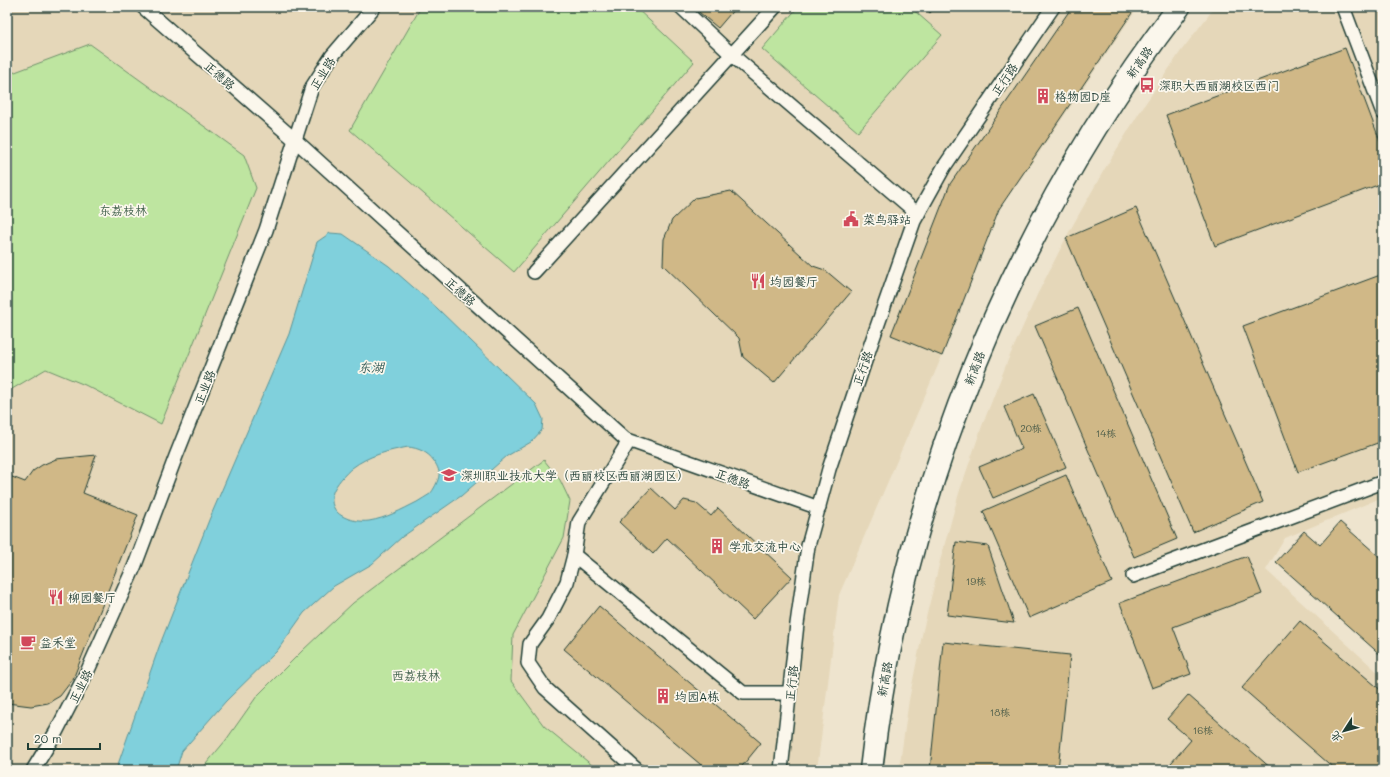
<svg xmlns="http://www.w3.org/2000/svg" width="1390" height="777" font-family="Mali,'LXGW WenKai TC',sans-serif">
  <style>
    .built { fill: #e5d7b9 }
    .green { fill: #bee5a0; stroke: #6e916a }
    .water { fill: #80d0dc; stroke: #599599; fill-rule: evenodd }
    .building { fill: #d0b887; stroke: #1f3d34 }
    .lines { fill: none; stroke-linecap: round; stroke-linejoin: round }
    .service-casing { stroke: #1f3d34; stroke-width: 16 }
    .tertiary-casing { stroke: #1f3d34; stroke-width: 25 }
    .service { stroke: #fbf7ec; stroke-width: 13 }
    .tertiary { stroke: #fbf7ec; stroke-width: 22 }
    .labels { text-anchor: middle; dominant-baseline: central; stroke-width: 3.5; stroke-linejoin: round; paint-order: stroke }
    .number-label { font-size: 10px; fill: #4b5c49 }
    .street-label { font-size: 12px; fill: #1f3d34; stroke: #fbf7ec }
    .poi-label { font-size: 12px; fill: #1f3d34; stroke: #fbf7ec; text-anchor: start }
    .park-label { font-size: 12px; fill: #3f5f4a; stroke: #fbf7ec }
    .water-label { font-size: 13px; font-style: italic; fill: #325a56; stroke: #fbf7ec }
  </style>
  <rect width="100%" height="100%" fill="#eee4ce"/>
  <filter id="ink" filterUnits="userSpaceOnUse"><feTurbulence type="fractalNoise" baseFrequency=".025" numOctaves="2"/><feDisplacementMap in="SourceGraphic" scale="8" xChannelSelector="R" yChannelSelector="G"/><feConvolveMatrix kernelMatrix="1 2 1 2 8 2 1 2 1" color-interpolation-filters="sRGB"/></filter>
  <g filter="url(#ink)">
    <g class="built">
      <polygon points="7,7 1138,7 1034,160 999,209 942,356 839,595 817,770 7,770"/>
      <polygon points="1215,7 1383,7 1383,497 1285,538 1266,570 1383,677 1383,770 899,770 909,700 923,630 940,561 959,493 982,426 1008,360 1037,295 1069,232 1104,170 1141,110 1181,51"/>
    </g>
    <g class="green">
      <polygon points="421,7 635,7 694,62 514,272 350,130"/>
      <polygon points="798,7 910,7 942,35 858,132 762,49"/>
      <polygon points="90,44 244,155 256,188 161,424 85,385 46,369 7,392 7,75"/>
      <polygon points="544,460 560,480 570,501 564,538 513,635 511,681 544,726 598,770 201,770 226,740 257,696 303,650 353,603"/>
    </g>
    <path class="water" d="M330 233 343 234 389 266 437 308 536 404 543 419 542 430 531 442 507 456 461 496 402 537 372 564 334 586 304 613 277 651 226 701 182 751 176 770H116L159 647 209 520 289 334 317 242ZM408 447C418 448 428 452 434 461 436 464 440 471 439 475 439 480 433 491 430 494 426 497 421 499 417 502 401 510 387 518 369 521 352 523 326 515 333 492 336 484 345 474 352 468 369 455 388 451 408 447Z"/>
    <g class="building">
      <polygon points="693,7 736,7 718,28"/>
      <polygon points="923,7 936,7 930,13"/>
      <polygon points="1072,7 1136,7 999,209 942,356 891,335 950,184"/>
      <polygon points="1345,48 1383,149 1383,183 1215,246 1166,115"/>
      <polygon points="731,191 813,266 825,270 851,292 774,383 743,357 739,338 663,265 664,239 672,220 695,198"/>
      <polygon points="1136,208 1263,502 1193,532 1066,238"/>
      <polygon points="1383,274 1383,441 1298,472 1243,326"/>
      <polygon points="1078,308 1177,539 1134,557 1035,326"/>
      <polygon points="1034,394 1066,467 993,498 979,467 1022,449 1004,407"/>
      <polygon points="96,455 83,493 138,515 73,679 60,696 48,703 31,706 7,703 7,475 25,482 33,471 42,465 56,459"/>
      <polygon points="1066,475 1112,582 1029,618 983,511"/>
      <polygon points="651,488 675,510 684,500 696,503 711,516 718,508 792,577 753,619 667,538 653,554 619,522"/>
      <polygon points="1340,522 1383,560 1383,657 1276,562 1304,531 1320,545"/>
      <polygon points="956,542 988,546 1014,623 947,615"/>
      <polygon points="1247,556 1262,594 1173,627 1191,674 1152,688 1120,603"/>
      <polygon points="599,606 761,743 739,770 707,770 564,649"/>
      <polygon points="1300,621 1383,692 1383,770 1336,770 1242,688"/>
      <polygon points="943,642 1070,655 1058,770 1001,770 989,769 989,770 930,770"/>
      <polygon points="1188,695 1273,770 1165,770 1191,740 1167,719"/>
    </g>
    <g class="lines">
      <g class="service-casing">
        <g id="service">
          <polyline points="143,7 295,140 625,439 819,508"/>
          <polyline points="681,7 732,55 918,214"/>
          <polyline points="1343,7 1383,113"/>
          <polyline points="534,272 775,7"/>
          <polyline points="629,441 579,522 574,555 567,582 548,619 530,644 528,663 545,688 637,770"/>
          <polyline points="574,555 743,693 789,693"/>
          <polyline points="1133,576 1383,482"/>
          <polyline points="33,770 56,732 88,670 135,565 176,456 266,230 312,87 332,56 374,7"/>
          <polyline points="781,770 797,624 808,546 829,469 865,361 914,221 944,167 1053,7"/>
        </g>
      </g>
      <g class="tertiary-casing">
        <path id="tertiary" d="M871 770C902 495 1011 227 1179 7"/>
      </g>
      <use href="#service" class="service"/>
      <use href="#tertiary" class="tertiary"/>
    </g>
  </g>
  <defs>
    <g id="bus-bare" transform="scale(1.2)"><path d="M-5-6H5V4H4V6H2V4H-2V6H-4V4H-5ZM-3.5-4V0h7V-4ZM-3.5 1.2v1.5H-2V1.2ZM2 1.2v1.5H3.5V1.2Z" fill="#d1495b" stroke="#fbf7ec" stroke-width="2.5" paint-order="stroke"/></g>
    <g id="building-bare" transform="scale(1.2)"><path d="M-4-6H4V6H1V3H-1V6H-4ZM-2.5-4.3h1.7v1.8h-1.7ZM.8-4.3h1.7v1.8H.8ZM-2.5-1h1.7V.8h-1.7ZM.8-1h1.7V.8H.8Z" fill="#d1495b" stroke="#fbf7ec" stroke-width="2.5" paint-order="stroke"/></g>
    <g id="civic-bare" transform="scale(1.2)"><path d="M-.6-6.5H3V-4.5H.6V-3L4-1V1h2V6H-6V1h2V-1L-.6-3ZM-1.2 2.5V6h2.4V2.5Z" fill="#d1495b" stroke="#fbf7ec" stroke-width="2.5" paint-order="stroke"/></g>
    <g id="restaurant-bare" transform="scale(1.2)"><path d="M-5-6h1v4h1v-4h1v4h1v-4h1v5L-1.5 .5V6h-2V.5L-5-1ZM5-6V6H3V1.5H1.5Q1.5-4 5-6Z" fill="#d1495b" stroke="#fbf7ec" stroke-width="2.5" paint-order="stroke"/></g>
    <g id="university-bare" transform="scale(1.2)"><path d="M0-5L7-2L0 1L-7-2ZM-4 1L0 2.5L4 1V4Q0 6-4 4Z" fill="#d1495b" stroke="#fbf7ec" stroke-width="2.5" paint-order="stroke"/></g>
    <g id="cafe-bare" transform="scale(1.2)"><path d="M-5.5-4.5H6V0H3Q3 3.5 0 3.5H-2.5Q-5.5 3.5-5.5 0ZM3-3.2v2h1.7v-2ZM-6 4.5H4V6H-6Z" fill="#d1495b" stroke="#fbf7ec" stroke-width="2.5" paint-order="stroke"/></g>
  </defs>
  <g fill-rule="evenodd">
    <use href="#bus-bare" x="1147" y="85"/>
    <use href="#building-bare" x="1043" y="96"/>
    <use href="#civic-bare" x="851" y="219"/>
    <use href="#restaurant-bare" x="758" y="281"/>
    <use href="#university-bare" x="449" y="475"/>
    <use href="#building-bare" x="717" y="546"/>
    <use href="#restaurant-bare" x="56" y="597"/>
    <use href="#cafe-bare" x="28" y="642"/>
    <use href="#building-bare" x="663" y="696"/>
  </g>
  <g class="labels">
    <g class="number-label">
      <text x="1031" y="428">20栋</text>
      <text x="1106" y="433">14栋</text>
      <text x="976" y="581">19栋</text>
      <text x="1000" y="712">18栋</text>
      <text x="1203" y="730">16栋</text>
    </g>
    <g class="street-label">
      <text transform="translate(1139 62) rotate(-55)">新高路</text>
      <text transform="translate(322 73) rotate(-58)">正业路</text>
      <text transform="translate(220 75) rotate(41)">正德路</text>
      <text transform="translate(1004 79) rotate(-56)">正行路</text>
      <text transform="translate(461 291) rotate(42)">正德路</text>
      <text transform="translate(862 368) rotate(-71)">正行路</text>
      <text transform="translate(974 368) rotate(-69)">新高路</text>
      <text transform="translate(204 387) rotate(-68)">正业路</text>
      <text transform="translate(733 478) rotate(20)">正德路</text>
      <text transform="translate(884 679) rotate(-80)">新高路</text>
      <text transform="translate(791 683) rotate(-84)">正行路</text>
      <text transform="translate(80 686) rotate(-63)">正业路</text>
    </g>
    <g class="poi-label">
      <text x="1159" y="85">深职大西丽湖校区西门</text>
      <text x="1055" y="96">格物园D座</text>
      <text x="863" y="219">菜鸟驿站</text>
      <text x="770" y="281">均园餐厅</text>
      <text x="461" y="475">深圳职业技术大学（西丽校区西丽湖园区）</text>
      <text x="729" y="546">学术交流中心</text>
      <text x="68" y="597">柳园餐厅</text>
      <text x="40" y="642">益禾堂</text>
      <text x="675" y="696">均园A栋</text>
    </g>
    <g class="park-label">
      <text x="123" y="210">东荔枝林</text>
      <text x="416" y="675">西荔枝林</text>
    </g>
    <g class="water-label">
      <text x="371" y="366">东湖</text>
    </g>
  </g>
  <rect width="1390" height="777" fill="none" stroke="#fbf7ec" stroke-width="24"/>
  <rect x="12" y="12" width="1366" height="753" fill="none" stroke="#1f3d34" stroke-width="1.5" filter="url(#ink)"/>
  <g transform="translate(1344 731) rotate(234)" stroke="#fbf7ec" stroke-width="3" paint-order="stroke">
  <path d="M0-3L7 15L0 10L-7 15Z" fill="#1f3d34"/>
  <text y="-6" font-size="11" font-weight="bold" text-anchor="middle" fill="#1f3d34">北</text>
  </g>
  <path d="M28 743v6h72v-6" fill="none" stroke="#1f3d34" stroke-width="2"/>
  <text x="34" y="743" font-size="12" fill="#1f3d34" stroke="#fbf7ec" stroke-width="3" paint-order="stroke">20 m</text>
</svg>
